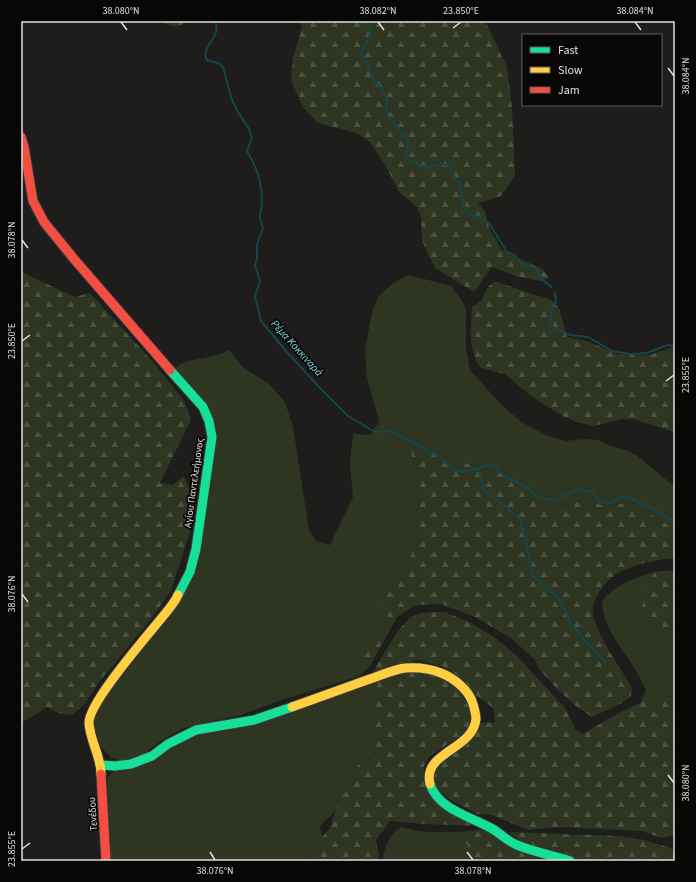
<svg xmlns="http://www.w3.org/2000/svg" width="696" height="882" font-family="'Source Sans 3',sans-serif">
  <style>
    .green { fill: #2e3622 }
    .forest { fill: url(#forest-firs) }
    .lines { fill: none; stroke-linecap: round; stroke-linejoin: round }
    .stream { stroke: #15464b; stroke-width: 2 }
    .fast-casing { stroke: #3c3a39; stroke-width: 11 }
    .slow-casing { stroke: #3c3a39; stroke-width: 11 }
    .jam-casing { stroke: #3c3a39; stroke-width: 11 }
    .fast { stroke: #16e098; stroke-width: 9 }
    .slow { stroke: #ffcf43; stroke-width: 9 }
    .jam { stroke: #f24e42; stroke-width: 9 }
    .ticks { fill: none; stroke: #e2e0df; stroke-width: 1.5 }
    .labels { text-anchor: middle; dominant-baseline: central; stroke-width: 3.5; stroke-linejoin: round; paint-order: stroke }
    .street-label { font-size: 10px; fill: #e2e0df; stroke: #080706 }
    .water-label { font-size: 11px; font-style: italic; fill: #82dae5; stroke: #080706 }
    .neatline { fill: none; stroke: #e2e0df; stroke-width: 1.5 }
    .ticks-label { font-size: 10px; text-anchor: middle; fill: #e2e0df }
  </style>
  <defs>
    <pattern id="forest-firs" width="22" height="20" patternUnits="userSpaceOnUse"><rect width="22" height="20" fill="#2e3622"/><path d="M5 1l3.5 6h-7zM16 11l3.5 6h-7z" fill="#4c5342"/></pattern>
  </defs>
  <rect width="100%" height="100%" fill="#1e1d1c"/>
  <g class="green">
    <path d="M409 275 451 286 463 302 466 310V348L470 370 499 402 521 422 546 435 565 441 585 439 598 440 610 446 625 450 636 455 675 487V542L673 540 669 525 629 503 601 505 591 501 572 503 552 508 531 486 494 470H488L473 465 447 458 430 449 410 450 420 486 416 531 408 572 390 586 388 622 364 655 370 666 359 676 276 702 241 715 183 728 159 742 145 753 123 761 112 758 103 749 96 740 93 730 97 704 189 580 215 435 175 369C182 359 205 359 217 355 221 354 225 352 229 350L243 367 269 384 285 402 293 427 309 530 317 542 330 545 353 497 350 464 353 433 365 435H370L379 422 367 377 365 350 372 312 378 297 393 283Z"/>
    <path d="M655 572 644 588 670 637 675 636V698L669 696 640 703 646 691C635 660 603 635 602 601 615 585 635 577 655 572Z"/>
    <polygon points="382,678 376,733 378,743 373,755 362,761 349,774 342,789 335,811 320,826 322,837 312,856 302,861 110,861 107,779 110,774 114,771 198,732"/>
    <path d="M402 827C420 833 438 832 456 832L467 845 472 861H382C385 848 389 832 402 827Z"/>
  </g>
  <g class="forest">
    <polygon points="160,21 185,21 184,24 174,27"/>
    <polygon points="300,21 485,21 507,67 512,107 515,176 501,196 478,203 485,212 490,230 502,250 542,269 550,278 540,281 516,276 492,267 474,292 435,268 422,241 421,217 417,207 399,192 387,168 370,142 356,133 318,123 303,107 291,80 293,58 302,27"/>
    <polygon points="21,272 75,297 90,293 154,363 185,402 191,420 160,483 173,485 184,476 193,497 190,532 171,590 153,617 99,682 85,704 72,715 58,713 47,707 21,723"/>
    <path d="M494 282 501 283 535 295 550 299 559 308 567 337 587 341 617 354 650 355 670 348H675V432L633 419H622L594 426 577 422 563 416 531 396 505 374 481 368C467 348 471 329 472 307L481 301 488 287Z"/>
    <path d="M410 449H430L447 458 473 465 488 470H494L519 476 531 486 552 508 572 503 591 501 601 505 629 503 669 525 673 540 675 542V558C657 559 632 565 616 574 605 581 590 602 593 615 600 641 619 665 632 688L631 696 620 704 592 717 576 706 556 688 540 670 535 660 511 638 475 617 441 604 416 605 397 617 370 666 364 655 388 622 379 600 390 586 408 572 416 531 420 486Z"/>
    <polygon points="675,570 675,636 670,637 642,616 644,588 655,572"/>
    <path d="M445 612 469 622 494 637 516 655 565 708 575 729 583 734C604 722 651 690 675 698V835L661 838 643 831 555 827 528 830 492 815 477 814 454 802 439 791 433 781V771L441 762 473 737 480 723 495 722 493 708 473 693 464 680 444 667 418 660 373 672C382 658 399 624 412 617 422 611 434 612 445 612Z"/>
    <path d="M423 670C430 672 440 674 446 678 455 684 464 693 467 703 469 707 471 711 471 715 474 739 435 745 426 762 421 771 426 783 429 792L483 826 425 824 390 821 376 840 379 856 378 861H302L312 856 322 837 330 828 342 789 349 774 362 761 374 755 377 743 373 717 374 698 378 683 382 678 390 675Z"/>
    <polygon points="489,829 563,861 472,861 467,845 456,832"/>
    <path d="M509 832 618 836 644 840 668 847 675 851V861H577C573 859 570 856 566 854 548 847 523 847 509 832Z"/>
  </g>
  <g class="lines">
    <g class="stream">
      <path d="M215 21C223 37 199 47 207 60L218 63 223 67 232 100 238 112 249 129 252 138 247 151C257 167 262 182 262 201 262 214 257 214 263 228L257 244V259L255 265 260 281 255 296 261 321 286 351 320 388 348 416 375 432 391 431 438 456 452 469 461 472 471 469H478L483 487 487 494 496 499 520 519 534 577 559 599 570 622 588 644 606 663"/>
      <path d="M363 21 371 29 369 37 360 54 365 59 374 81 384 91 387 99 386 108 389 118 394 123 396 128 408 139C408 146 406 151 406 158L427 168 441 164 448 166 460 184 462 198 467 213 479 217 489 223 507 252C516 254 518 258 523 266L535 267 543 280 551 287"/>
      <polyline points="555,293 556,302 552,311 550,321 552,326 560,331 570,335 588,337 612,351 631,354 647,353 668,345 675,346"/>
      <polyline points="478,469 487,465 495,466 505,477 523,485 534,494 543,499 556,500 577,489 593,492 600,502 611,503 620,498 628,497 663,514 675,524"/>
    </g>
    <g class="fast-casing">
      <g id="fast">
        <polyline points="170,370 203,407 209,421 212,437 196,549 190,572 178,595"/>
        <polyline points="101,765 115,766 131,764 152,756 168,744 196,730 254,720 292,707"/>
        <path d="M430 784C438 809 469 816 491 828 500 833 507 841 517 845 534 852 552 855 570 861"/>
      </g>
    </g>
    <g class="slow-casing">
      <g id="slow">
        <path d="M292 707C317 698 342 689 367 680 379 676 392 670 405 668 418 667 429 668 441 673 454 678 469 690 473 704 474 708 476 714 476 719 473 750 422 752 430 784"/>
        <path d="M101 774C101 756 90 741 89 723 88 703 149 634 164 615 169 609 175 602 178 595"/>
      </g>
    </g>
    <g class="jam-casing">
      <g id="jam">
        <polyline points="21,137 24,147 33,201 44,222 74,259 170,370"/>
        <polyline points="101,774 106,861"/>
      </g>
    </g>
    <use href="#fast" class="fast"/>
    <use href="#slow" class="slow"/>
    <use href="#jam" class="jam"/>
  </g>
  <path class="ticks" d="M121 22 127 30M378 22 384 30M635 22 641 30M453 28 461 22M668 68 674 76M22 240 28 248M22 341 30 335M666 381 674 375M22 594 28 602M668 775 674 783M22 849 30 843M210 852 215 860M467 852 473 860"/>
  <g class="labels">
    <g class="street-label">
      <text transform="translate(194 483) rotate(-82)">Αγίου Παντελεήμονος</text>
      <text transform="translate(93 814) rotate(-93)">Τενέδου</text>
    </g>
    <g class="water-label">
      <text transform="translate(297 348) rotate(48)">Ρέμα Κοκκιναρά</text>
    </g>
  </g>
  <rect width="696" height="882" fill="none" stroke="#080706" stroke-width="44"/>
  <rect x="522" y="34" width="140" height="72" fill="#080706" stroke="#5f5e5d"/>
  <rect x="530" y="47" width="20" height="6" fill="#16e098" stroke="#5f5e5d"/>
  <text x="558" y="54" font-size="12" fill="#e2e0df">Fast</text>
  <rect x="530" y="67" width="20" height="6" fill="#ffcf43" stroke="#5f5e5d"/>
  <text x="558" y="74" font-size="12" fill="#e2e0df">Slow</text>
  <rect x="530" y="87" width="20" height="6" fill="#f24e42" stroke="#5f5e5d"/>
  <text x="558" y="94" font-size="12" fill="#e2e0df">Jam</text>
  <rect x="22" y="22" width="652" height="838" class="neatline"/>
  <g class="ticks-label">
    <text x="121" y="14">38.080°N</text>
    <text x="378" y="14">38.082°N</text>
    <text x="461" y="14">23.850°E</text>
    <text x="635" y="14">38.084°N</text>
    <text transform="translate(685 76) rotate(-90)" y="4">38.084°N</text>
    <text transform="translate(11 240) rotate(-90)" y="4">38.078°N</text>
    <text transform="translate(11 341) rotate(-90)" y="4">23.850°E</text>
    <text transform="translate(685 375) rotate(-90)" y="4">23.855°E</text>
    <text transform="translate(11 594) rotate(-90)" y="4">38.076°N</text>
    <text transform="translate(685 783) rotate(-90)" y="4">38.080°N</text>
    <text transform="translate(11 849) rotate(-90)" y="4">23.855°E</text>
    <text x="215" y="874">38.076°N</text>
    <text x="473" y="874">38.078°N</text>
  </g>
</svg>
